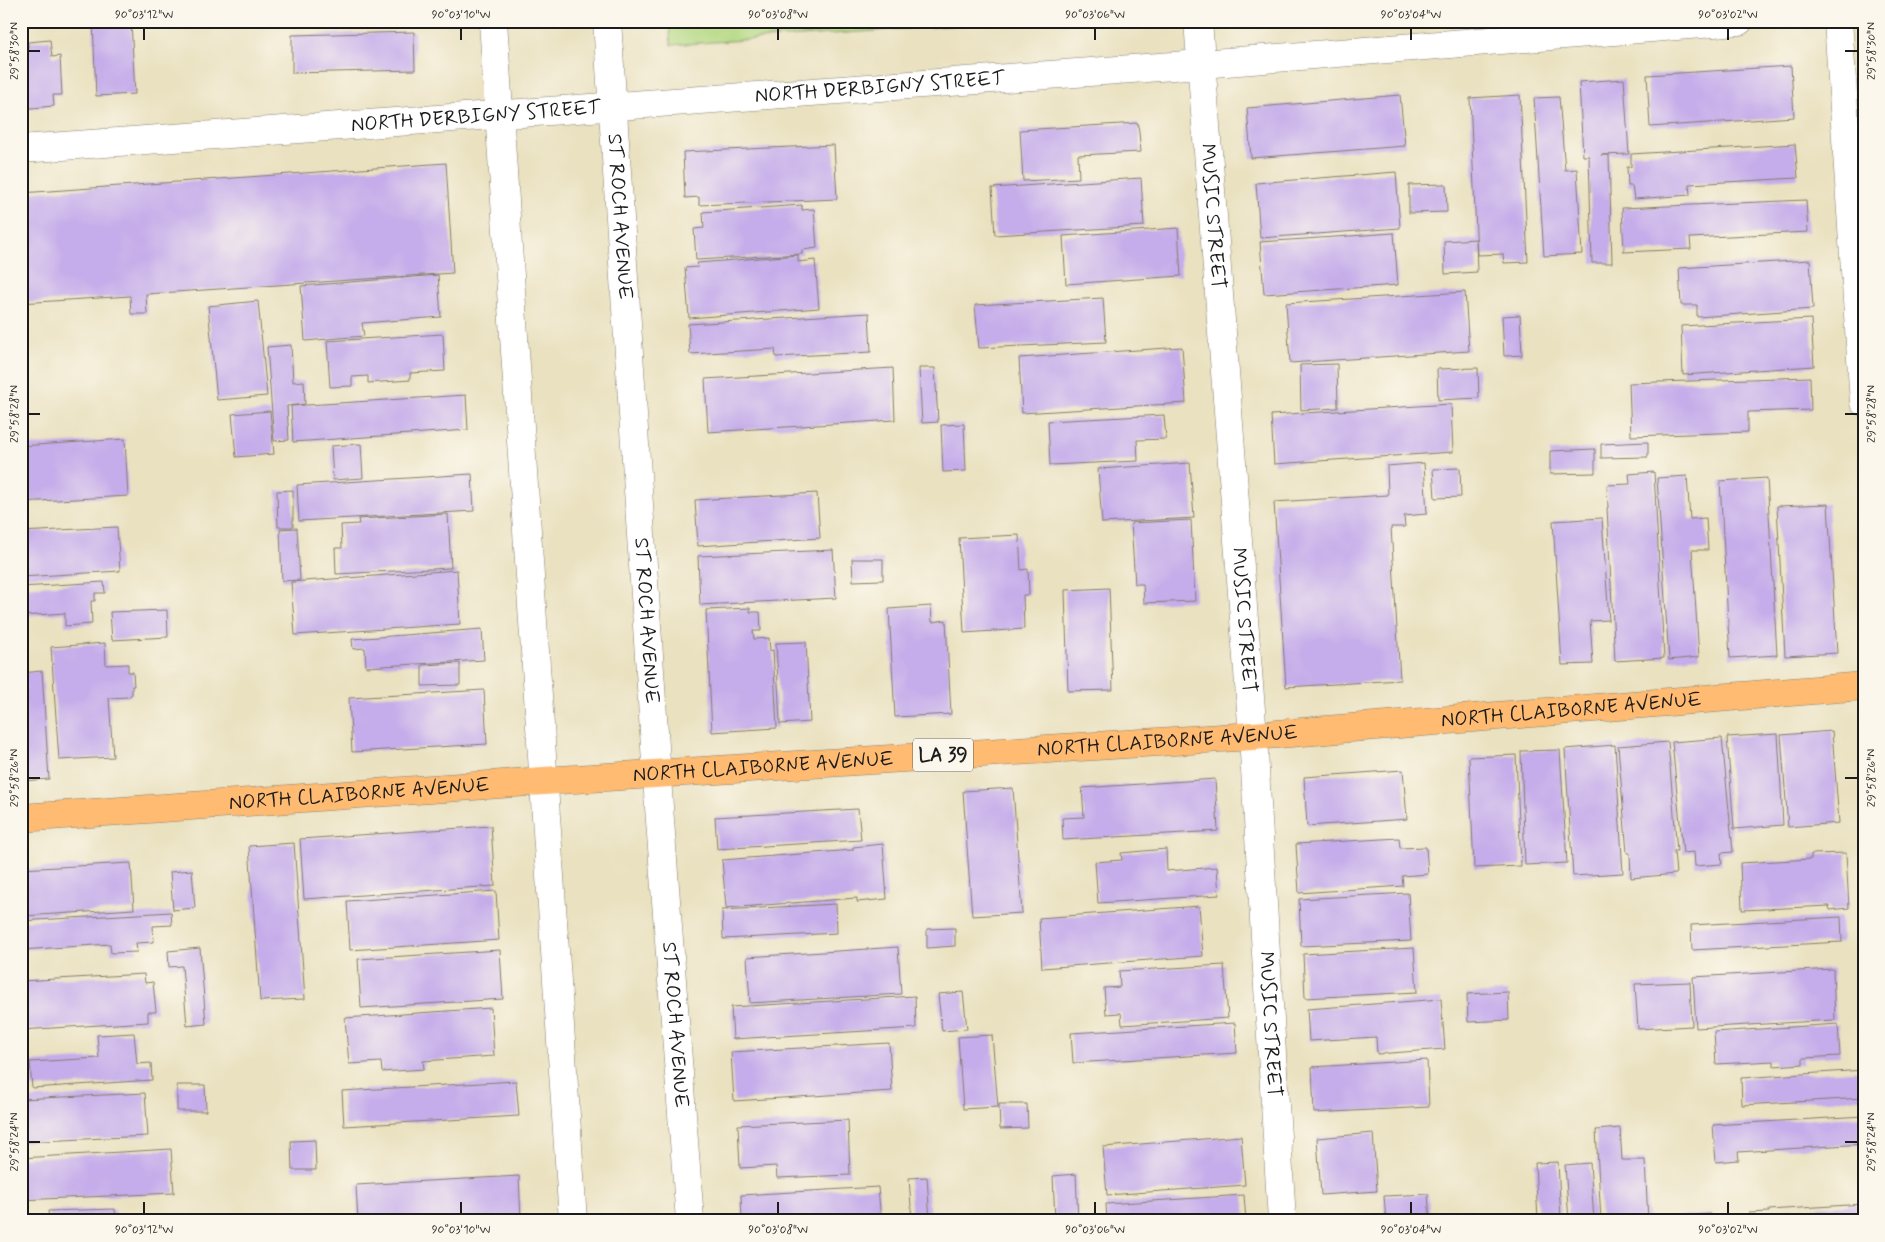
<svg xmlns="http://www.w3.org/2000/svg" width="1885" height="1242" font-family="Mynerve,sans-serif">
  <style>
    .green { fill: #b3d881; stroke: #687a4e }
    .building { fill: #c5acea }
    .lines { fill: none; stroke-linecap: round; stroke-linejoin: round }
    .minor-casing { stroke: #837e6e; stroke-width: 29 }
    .major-casing { stroke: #837e6e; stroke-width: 29 }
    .minor { stroke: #fff; stroke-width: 28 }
    .major { stroke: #ffbb71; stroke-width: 28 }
    .ticks { fill: none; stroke: #1c1c1c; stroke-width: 2 }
    .labels { text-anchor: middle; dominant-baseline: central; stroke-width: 4; stroke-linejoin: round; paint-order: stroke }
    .shield { fill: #fbf7ec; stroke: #5f5e5a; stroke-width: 1 }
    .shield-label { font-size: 19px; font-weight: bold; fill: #1c1c1c }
    .street-label { font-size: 20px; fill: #1c1c1c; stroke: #fbf7ec }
    .neatline { fill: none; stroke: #1c1c1c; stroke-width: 2 }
    .ticks-label { font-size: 12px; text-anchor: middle; fill: #1c1c1c }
  </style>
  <rect width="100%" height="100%" fill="#fbf7ec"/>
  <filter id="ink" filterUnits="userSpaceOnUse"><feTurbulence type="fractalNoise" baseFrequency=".02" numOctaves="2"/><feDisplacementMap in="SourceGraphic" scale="10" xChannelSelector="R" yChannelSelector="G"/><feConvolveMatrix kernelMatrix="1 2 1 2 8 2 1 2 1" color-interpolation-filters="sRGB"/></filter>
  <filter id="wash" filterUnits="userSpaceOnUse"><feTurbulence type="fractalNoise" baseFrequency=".0096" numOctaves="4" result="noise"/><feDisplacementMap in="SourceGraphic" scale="20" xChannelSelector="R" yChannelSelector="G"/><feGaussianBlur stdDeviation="1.12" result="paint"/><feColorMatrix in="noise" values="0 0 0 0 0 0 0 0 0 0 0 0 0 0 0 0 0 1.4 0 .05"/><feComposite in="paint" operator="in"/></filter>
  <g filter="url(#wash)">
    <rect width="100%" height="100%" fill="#eae1c0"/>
    <polygon class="green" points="669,21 1020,21 671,45"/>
    <g id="blocks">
      <g class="building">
        <polygon points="93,21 131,21 135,94 96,96"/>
        <polygon points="414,32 415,70 292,73 292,35"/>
        <polygon points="50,40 52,57 60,56 62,95 53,95 54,106 21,109 21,54 28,54 28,42"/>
        <polygon points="1791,66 1794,117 1650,127 1647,75"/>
        <polygon points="1624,79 1629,154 1601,155 1609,155 1612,263 1592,263 1589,156 1583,156 1579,82"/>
        <polygon points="1400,95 1405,146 1251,158 1247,108"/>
        <polygon points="1520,95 1528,262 1504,263 1503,254 1477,255 1470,98"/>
        <polygon points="1559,97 1565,170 1577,169 1582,254 1544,256 1534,98"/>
        <polygon points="1138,123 1141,152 1078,155 1079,178 1023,181 1020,130"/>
        <polygon points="1795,144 1798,178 1689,184 1690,195 1634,199 1632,186 1628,186 1627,167 1631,167 1631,154"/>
        <polygon points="834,145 837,199 699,205 699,197 685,198 683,152"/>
        <polygon points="446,163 453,273 146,294 147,314 131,314 130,296 21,303 21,193"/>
        <polygon points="1396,172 1400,228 1260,238 1256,183"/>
        <polygon points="1141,178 1144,226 995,235 992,188"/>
        <polygon points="1446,184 1447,212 1409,213 1409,185"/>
        <polygon points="1806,200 1808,232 1690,238 1691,249 1624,252 1622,208"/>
        <polygon points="802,205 802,210 814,209 817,248 802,250 802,254 696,260 694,229 704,228 703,212"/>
        <polygon points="1178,228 1181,276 1066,284 1063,236"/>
        <polygon points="1394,233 1398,285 1264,294 1260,242"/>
        <polygon points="1476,239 1477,272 1445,274 1444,241"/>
        <polygon points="798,255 798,262 815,260 819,308 689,318 685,268 698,267 697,263"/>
        <polygon points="1810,260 1813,309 1697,317 1697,305 1681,305 1679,268"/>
        <polygon points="438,275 441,317 362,323 364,336 305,341 301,286"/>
        <polygon points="1465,292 1469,351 1290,363 1286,303"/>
        <polygon points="1103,298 1106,342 979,348 975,305"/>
        <polygon points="258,301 267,396 217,400 208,306"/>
        <polygon points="869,313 871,352 776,357 775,349 690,354 688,324"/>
        <polygon points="1520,315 1522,355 1504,356 1502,316"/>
        <polygon points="1811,319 1814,366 1683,375 1681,326"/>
        <polygon points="443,334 445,371 410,373 410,380 368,383 368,376 352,377 352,386 330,387 327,341"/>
        <polygon points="291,345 293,382 304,381 305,404 287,406 289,440 274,441 267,347"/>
        <polygon points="1182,347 1186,403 1022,413 1019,358"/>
        <polygon points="1337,364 1338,408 1301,410 1300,365"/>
        <polygon points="893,368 895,420 708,432 705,379"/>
        <polygon points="919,368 935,368 938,422 922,423"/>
        <polygon points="1478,368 1479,398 1438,400 1437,369"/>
        <polygon points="1810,377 1811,410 1748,412 1748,432 1631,436 1629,383"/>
        <polygon points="466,395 468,430 293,442 291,406"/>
        <polygon points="1451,404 1453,452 1274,464 1271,415"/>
        <polygon points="270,411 274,454 236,457 232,414"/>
        <polygon points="1164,415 1166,439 1137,440 1138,461 1050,465 1048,421"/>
        <polygon points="964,424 966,471 943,472 941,425"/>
        <polygon points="125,439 128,496 21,502 21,446"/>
        <polygon points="1648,442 1648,457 1601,458 1601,444"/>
        <polygon points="361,444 363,478 333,480 331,446"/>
        <polygon points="1595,449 1595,473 1550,474 1550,451"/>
        <polygon points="1190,463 1194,518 1102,523 1098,469"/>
        <polygon points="1424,463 1427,514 1404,516 1405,527 1391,527 1400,680 1286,687 1274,502 1388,495 1387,466"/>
        <polygon points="1460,468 1461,497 1435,498 1433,469"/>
        <polygon points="1654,472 1664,658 1615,661 1607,508 1608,508 1607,485 1630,484 1629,474"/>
        <polygon points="472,474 474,511 299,521 297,485"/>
        <polygon points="1687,476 1690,519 1706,518 1708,550 1692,550 1699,657 1669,660 1657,478"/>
        <polygon points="1767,478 1777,655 1730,658 1720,481"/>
        <polygon points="293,490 293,527 278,527 277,491"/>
        <polygon points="817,493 820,538 698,546 695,500"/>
        <polygon points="1828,504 1837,653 1785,656 1777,506"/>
        <polygon points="448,514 451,568 336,574 335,548 342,548 341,525 359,524 358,519"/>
        <polygon points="1602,518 1609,620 1590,621 1593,664 1562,665 1553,521"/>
        <polygon points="1191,520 1195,601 1144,603 1143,584 1135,584 1131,523"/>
        <polygon points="117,527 120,571 21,577 21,532"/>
        <polygon points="297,528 300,580 282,581 280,529"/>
        <polygon points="1019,535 1021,570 1028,569 1029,595 1023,595 1024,629 964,633 959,538"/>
        <polygon points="833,550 836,598 700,605 698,556"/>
        <polygon points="852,559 883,559 883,580 853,581"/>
        <polygon points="457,570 460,624 295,635 291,582"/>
        <polygon points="104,582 105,593 95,593 95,601 91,601 92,624 65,626 65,613 21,616 21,587"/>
        <polygon points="1109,588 1113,690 1068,691 1065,590"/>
        <polygon points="931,606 932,622 946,620 951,714 895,717 889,609"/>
        <polygon points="750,608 750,612 760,612 761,631 753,631 754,639 769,638 770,651 773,650 777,728 712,732 706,610"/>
        <polygon points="167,610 168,637 112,640 110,612"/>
        <polygon points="482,629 484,660 366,667 365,648 353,649 352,639"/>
        <polygon points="806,642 810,722 780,724 776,643"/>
        <polygon points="105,643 106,665 128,664 128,672 133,672 134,686 132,686 132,694 128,697 109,698 113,757 59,760 51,647"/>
        <polygon points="460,663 460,685 422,686 422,665"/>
        <polygon points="42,671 49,779 21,781 21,673"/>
        <polygon points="484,690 487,744 352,752 349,698"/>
        <polygon points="1832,731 1839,823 1788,827 1781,735"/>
        <polygon points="1778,734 1783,825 1734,829 1727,737"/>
        <polygon points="1722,738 1733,852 1721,853 1722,864 1695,866 1694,852 1683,853 1672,742"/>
        <polygon points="1668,742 1677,851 1674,851 1676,874 1631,878 1630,853 1627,853 1618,746"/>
        <polygon points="1615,745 1623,873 1573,876 1565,749"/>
        <polygon points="1560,750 1567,863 1525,865 1521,751"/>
        <polygon points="1516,755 1521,866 1474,868 1469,757"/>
        <polygon points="1403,770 1407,819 1307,826 1304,777"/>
        <polygon points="1215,779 1218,831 1063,840 1062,818 1084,817 1082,788"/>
        <polygon points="1013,788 1022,913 972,916 963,791"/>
        <polygon points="858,809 861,840 717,849 715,817"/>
        <polygon points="491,826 495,886 304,899 300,839"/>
        <polygon points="1399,838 1400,848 1426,847 1428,874 1402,876 1403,886 1299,893 1296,844"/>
        <polygon points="294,843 305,999 260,1001 249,846"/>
        <polygon points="883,844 887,899 857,902 857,898 726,908 722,860 853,850 853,847"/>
        <polygon points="1166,849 1167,871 1217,867 1219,895 1098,903 1095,862 1122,860 1121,853"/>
        <polygon points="1846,853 1849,908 1830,910 1829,906 1742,910 1740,863 1811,859 1811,854"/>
        <polygon points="131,863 134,909 23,916 21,869"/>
        <polygon points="192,870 195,908 173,910 170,872"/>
        <polygon points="496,891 499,940 350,950 347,901"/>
        <polygon points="1408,893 1411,941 1301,946 1299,899"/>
        <polygon points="836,904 837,933 723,939 722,910"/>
        <polygon points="1199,906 1203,956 1042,968 1039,918"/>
        <polygon points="171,912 172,925 153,926 154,942 136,943 137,952 111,953 110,944 21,950 21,921"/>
        <polygon points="1841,917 1842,942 1692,950 1691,925"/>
        <polygon points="955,928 955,946 927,948 927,929"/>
        <polygon points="898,947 901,994 750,1003 747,957"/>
        <polygon points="200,948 206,1024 187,1026 182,966 169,967 168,951"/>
        <polygon points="1414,948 1417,992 1305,998 1303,954"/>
        <polygon points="500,950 503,999 361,1008 358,959"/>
        <polygon points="1224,965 1228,1018 1122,1025 1121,1013 1106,1014 1104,988 1120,987 1119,971"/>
        <polygon points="1833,969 1835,1020 1696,1028 1693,977"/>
        <polygon points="144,974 145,983 153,982 156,1012 148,1012 148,1022 21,1030 21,981"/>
        <polygon points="1690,982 1692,1026 1638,1029 1635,984"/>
        <polygon points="963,992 967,1029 942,1031 938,994"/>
        <polygon points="1508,992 1509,1020 1468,1022 1467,994"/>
        <polygon points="915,996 916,1028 733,1039 731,1007"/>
        <polygon points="1441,999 1445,1049 1377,1054 1376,1037 1309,1041 1307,1009"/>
        <polygon points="491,1008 494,1056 423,1061 424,1069 382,1072 381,1062 349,1064 345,1018"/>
        <polygon points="1235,1023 1237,1053 1073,1063 1071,1033"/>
        <polygon points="1838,1024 1840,1056 1803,1058 1803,1064 1774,1066 1774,1061 1716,1064 1714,1032"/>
        <polygon points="134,1033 137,1064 151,1063 152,1080 32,1088 30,1062 99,1058 97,1035"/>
        <polygon points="992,1035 998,1107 963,1109 958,1037"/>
        <polygon points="889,1043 892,1091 734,1101 731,1052"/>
        <polygon points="1427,1060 1429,1107 1314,1113 1312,1067"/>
        <polygon points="1864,1070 1864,1098 1742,1105 1741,1078"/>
        <polygon points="516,1081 519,1116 344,1126 342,1091"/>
        <polygon points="177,1085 205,1085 206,1111 177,1111"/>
        <polygon points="145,1093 148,1136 21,1142 21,1099"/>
        <polygon points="999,1104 1027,1104 1028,1128 1000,1129"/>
        <polygon points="1864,1116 1864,1144 1738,1152 1739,1160 1716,1162 1713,1125"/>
        <polygon points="848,1120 850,1175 777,1178 776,1166 740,1168 738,1125"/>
        <polygon points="1620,1128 1622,1160 1645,1160 1648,1221 1601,1221 1596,1130"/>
        <polygon points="1373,1133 1377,1191 1321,1195 1317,1138"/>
        <polygon points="1241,1136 1245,1185 1107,1195 1103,1147"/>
        <polygon points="315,1140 316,1170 292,1170 291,1141"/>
        <polygon points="171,1149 174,1193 21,1200 21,1158"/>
        <polygon points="1558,1162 1561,1221 1538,1221 1535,1163"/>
        <polygon points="1590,1163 1594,1221 1569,1221 1565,1165"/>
        <polygon points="1076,1174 1078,1221 1055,1221 1053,1176"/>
        <polygon points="519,1176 521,1219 488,1221 358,1221 356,1185"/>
        <polygon points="927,1177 930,1221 912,1221 909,1178"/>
        <polygon points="878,1187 881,1221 742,1221 741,1195"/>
        <polygon points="1428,1194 1430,1221 1386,1221 1384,1196"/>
        <polygon points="1244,1195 1246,1221 1107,1221 1106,1204"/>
        <polygon points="1864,1204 1864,1221 1749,1221 1749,1213 1769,1212 1769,1210"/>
        <polygon points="115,1209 116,1217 128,1216 128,1221 49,1221 48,1211"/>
        <polygon points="1711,1214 1712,1221 1672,1221 1672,1217"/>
        <polygon points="1530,1215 1530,1221 1500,1221 1500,1217"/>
      </g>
    </g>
  </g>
  <g filter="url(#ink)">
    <use href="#blocks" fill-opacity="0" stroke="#837e6e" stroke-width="1"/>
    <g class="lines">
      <g class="minor-casing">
        <g id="minor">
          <polyline points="493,21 573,1221"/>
          <path id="s1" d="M607 21 659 807 690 1221"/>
          <path id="s2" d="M1198 21 1253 736 1282 1221"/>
          <polyline points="1838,21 1864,402"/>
          <path id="s3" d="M21 149 1201 64 1739 21"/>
        </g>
      </g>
      <g class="major-casing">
        <g id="major">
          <path id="s4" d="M21 818 543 781 1253 736 1864 686"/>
        </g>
      </g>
      <use href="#minor" class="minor"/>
      <use href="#major" class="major"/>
    </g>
  </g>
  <path class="ticks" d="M144 28V40M461 28V40M778 28V40M1095 28V40M1411 28V40M1728 28V40M28 51H40M1845 51H1858M28 414H40M1845 414H1858M28 778H40M1845 778H1858M28 1142H40M1845 1142H1858M144 1202V1214M461 1202V1214M778 1202V1214M1095 1202V1214M1411 1202V1214M1728 1202V1214"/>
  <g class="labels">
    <rect class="shield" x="913" y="738.5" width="60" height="33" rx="4"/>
    <g class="shield-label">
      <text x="943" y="755">LA 39</text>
    </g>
    <g class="street-label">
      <text stroke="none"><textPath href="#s3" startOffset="861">NORTH DERBIGNY STREET</textPath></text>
      <text stroke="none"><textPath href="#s3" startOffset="456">NORTH DERBIGNY STREET</textPath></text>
      <text stroke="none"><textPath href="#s1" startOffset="196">ST ROCH AVENUE</textPath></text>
      <text stroke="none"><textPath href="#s2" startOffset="196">MUSIC STREET</textPath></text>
      <text stroke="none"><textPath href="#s1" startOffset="601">ST ROCH AVENUE</textPath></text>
      <text stroke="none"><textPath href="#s2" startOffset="601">MUSIC STREET</textPath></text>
      <text stroke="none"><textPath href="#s4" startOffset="1554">NORTH CLAIBORNE AVENUE</textPath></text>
      <text stroke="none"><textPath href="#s4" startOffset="1149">NORTH CLAIBORNE AVENUE</textPath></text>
      <text stroke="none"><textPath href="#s4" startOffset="744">NORTH CLAIBORNE AVENUE</textPath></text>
      <text stroke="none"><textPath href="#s4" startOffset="339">NORTH CLAIBORNE AVENUE</textPath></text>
      <text stroke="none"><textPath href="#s1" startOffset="1006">ST ROCH AVENUE</textPath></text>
      <text stroke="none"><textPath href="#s2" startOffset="1006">MUSIC STREET</textPath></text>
    </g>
  </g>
  <rect width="1885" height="1242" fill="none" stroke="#fbf7ec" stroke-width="55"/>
  <rect x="28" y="28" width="1830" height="1186" class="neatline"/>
  <g class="ticks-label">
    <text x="144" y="18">90°03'12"W</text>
    <text x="461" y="18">90°03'10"W</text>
    <text x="778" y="18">90°03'08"W</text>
    <text x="1095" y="18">90°03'06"W</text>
    <text x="1411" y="18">90°03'04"W</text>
    <text x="1728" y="18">90°03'02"W</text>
    <text transform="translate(14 51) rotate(-90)" y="4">29°58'30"N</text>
    <text transform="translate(1871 51) rotate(-90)" y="4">29°58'30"N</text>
    <text transform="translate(14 414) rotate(-90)" y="4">29°58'28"N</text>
    <text transform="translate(1871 414) rotate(-90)" y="4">29°58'28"N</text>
    <text transform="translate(14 778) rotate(-90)" y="4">29°58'26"N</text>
    <text transform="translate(1871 778) rotate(-90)" y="4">29°58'26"N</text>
    <text transform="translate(14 1142) rotate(-90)" y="4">29°58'24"N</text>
    <text transform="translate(1871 1142) rotate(-90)" y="4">29°58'24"N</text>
    <text x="144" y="1233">90°03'12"W</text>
    <text x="461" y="1233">90°03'10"W</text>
    <text x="778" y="1233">90°03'08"W</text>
    <text x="1095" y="1233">90°03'06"W</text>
    <text x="1411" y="1233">90°03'04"W</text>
    <text x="1728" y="1233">90°03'02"W</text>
  </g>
</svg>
